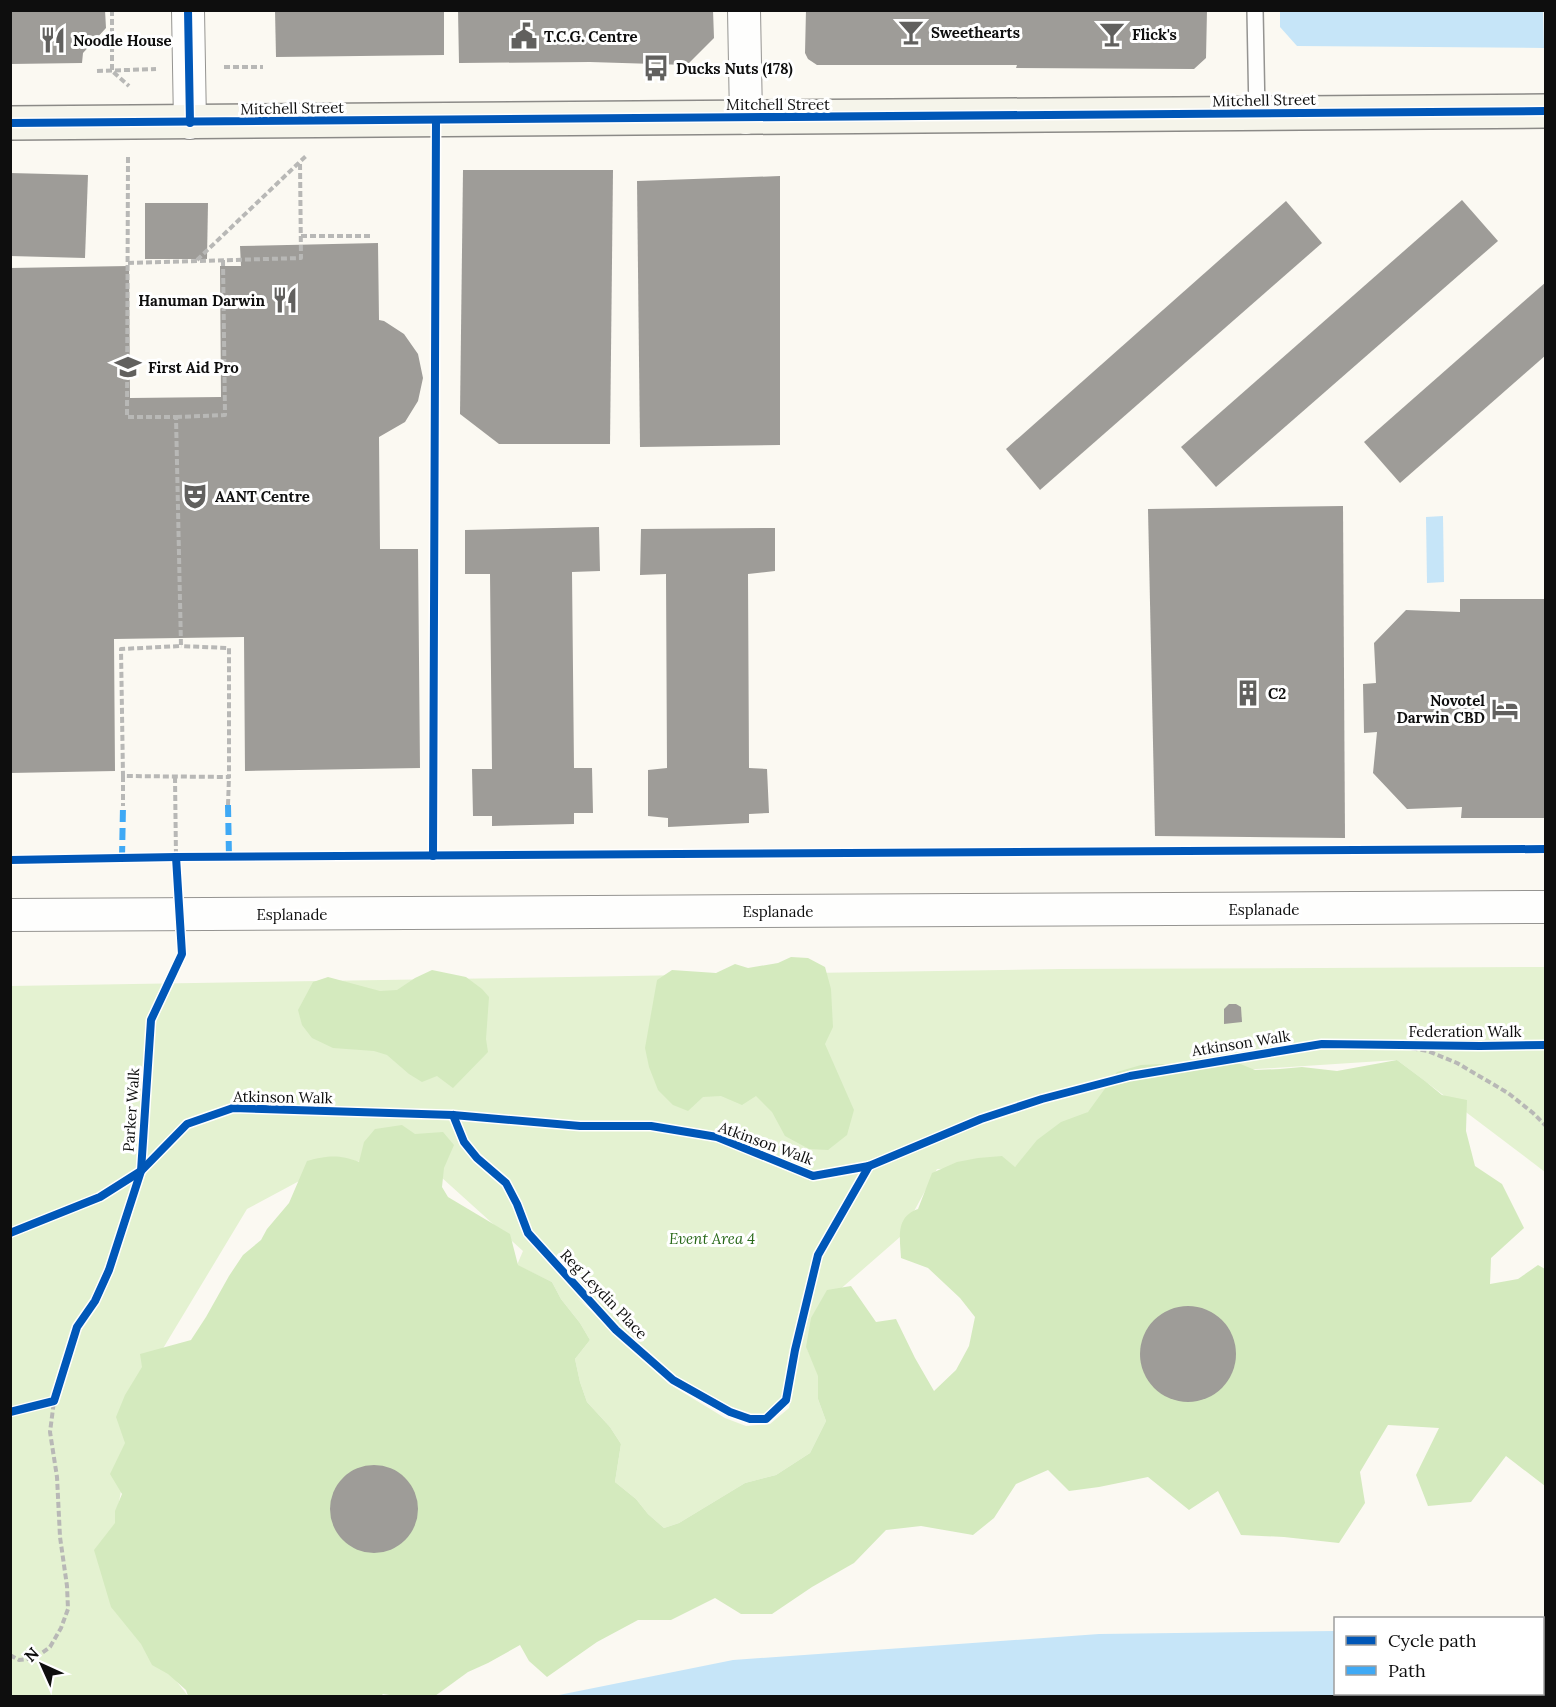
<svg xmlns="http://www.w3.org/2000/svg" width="1556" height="1707" font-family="Lora,serif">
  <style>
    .green { fill: #e4f2d1; fill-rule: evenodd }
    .forest { fill: #d4eabe }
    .water { fill: #c6e5f8 }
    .building { fill: #9e9c98 }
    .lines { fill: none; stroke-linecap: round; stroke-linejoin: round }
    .lane-casing { stroke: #959491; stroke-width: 18 }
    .street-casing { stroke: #959491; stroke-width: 34 }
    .secondary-casing { stroke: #8b8a87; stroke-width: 36 }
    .path { stroke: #b8b8b6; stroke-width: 4; stroke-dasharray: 6 3; stroke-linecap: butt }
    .lane { stroke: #fefefd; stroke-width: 15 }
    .street { stroke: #fefefd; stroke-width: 32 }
    .secondary { stroke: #f5f4ea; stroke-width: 33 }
    .quiet { stroke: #3fa9f5; stroke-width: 6; stroke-dasharray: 12 6; stroke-linecap: butt }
    .cycleway-casing { stroke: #fff; stroke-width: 11 }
    .cycleway { stroke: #0057b8; stroke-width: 8 }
    .labels { text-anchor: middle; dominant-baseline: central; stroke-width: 6; stroke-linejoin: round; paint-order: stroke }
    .poi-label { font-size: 15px; font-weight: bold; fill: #0e0e0e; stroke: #fff; text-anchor: start }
    .street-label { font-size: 15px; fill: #0e0e0e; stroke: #fff }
    .park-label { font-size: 15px; font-style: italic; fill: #29691a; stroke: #fff }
  </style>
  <rect width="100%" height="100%" fill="#fbf9f2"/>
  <path class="green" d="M1545 967V1172L1397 1060 1135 1077 1015 1167 937 1169 900 1237 829 1299 807 1349 819 1376 818 1399 826 1421 810 1453 776 1475 745 1483 679 1523 664 1528 648 1514 636 1499 615 1482 621 1444 610 1427 587 1402 580 1382 575 1359 590 1340 580 1323 561 1299 552 1282 517 1265 523 1251 410 1149 316 1172 247 1209 141 1385 115 1523 120 1609 188 1696H11L10 986 1061 969ZM575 1296 673 1380 730 1412 750 1419H766L786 1400 795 1378 789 1408 770 1424 746 1426 725 1418 669 1384Z"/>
  <g class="forest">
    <polygon points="791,957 808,958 825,967 831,989 833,1027 825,1044 854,1110 847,1135 828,1150 809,1149 785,1136 772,1112 756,1096 742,1105 721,1096 703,1097 688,1111 673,1105 658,1090 649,1067 645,1048 657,980 672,970 716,973 735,964 748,968 778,963"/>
    <polygon points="432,970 466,977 482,989 489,997 486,1039 488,1052 453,1088 437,1076 422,1082 409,1074 387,1055 374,1051 333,1048 312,1038 302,1025 298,1010 313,982 328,977 380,991 397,990 415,978"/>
    <path d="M1397 1060 1425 1081 1442 1095 1467 1100 1466 1131 1475 1166 1502 1184 1524 1228 1491 1258 1490 1284 1518 1279 1538 1265 1545 1269V1486L1506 1456 1471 1502 1428 1506 1416 1475 1439 1428 1388 1425 1360 1472 1365 1503 1339 1543 1284 1537 1241 1535 1218 1491 1189 1510 1148 1477 1099 1487 1069 1491 1048 1470 1016 1484 994 1518 973 1535 921 1526 886 1530 854 1563 812 1587 772 1614H741L715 1598 671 1620H638L597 1642 547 1677 529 1661 520 1645 488 1663 468 1672 435 1696H396L383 1694 381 1696H188L186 1690 168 1674 152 1665 141 1644 111 1607 94 1550 115 1523V1511L122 1494 110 1474 125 1443 116 1417 125 1395 142 1367 140 1354 191 1340 206 1317 229 1276 243 1255 261 1240 267 1229 289 1203 307 1161C327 1156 338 1154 359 1162L364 1142 375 1129 402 1125 415 1134 443 1132 454 1145 444 1168 442 1187 448 1197 510 1234 518 1265 552 1282 561 1299 580 1323 590 1340 575 1359 580 1382 587 1402 610 1427 621 1444 615 1482 636 1499 648 1514 664 1528 679 1523 745 1483 776 1475 810 1453 826 1421 818 1399V1376L806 1347 811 1318 827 1290 851 1286 876 1322 896 1319 915 1358 934 1391 956 1370 969 1346 975 1317 960 1298 928 1268 901 1258C900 1238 895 1217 918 1209L932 1173 957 1162 978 1158 1002 1156 1015 1167 1037 1140 1061 1122 1088 1112 1117 1072 1141 1065 1162 1064 1203 1068 1238 1063 1255 1070 1280 1069 1302 1067 1337 1071Z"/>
  </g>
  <g class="water">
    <polygon points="1280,11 1543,11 1544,48 1297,46 1280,27"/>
    <polygon points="1443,516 1444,582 1427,583 1426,517"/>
    <polygon points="1543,1628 1546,1628 1545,1696 554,1696 733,1660 1099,1634 1335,1631 1336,1694 1542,1694"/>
  </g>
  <g class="building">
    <polygon points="10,10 105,10 106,28 83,53 82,63 10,64"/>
    <polygon points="275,10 444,10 444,55 276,57"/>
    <polygon points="458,10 713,10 714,38 687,65 590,62 459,63"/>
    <polygon points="806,10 1207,10 1206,58 1194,69 1016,68 1017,65 817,65 808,59 805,53"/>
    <polygon points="463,170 613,170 610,444 499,444 460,414"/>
    <polygon points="10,173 88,175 85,258 10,256"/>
    <polygon points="780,176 780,445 640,447 637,181"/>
    <polygon points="1462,200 1498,241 1216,487 1181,447"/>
    <polygon points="1286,201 1322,243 1040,490 1006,449"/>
    <polygon points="145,203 208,203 207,259 145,259"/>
    <polygon points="378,243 379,320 384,321 404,334 418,354 423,378 418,401 405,422 379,437 380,549 418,549 420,768 245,771 244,637 114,639 115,771 10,773 10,268 129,266 130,398 221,397 220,266 241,266 240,246"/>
    <polygon points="1546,282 1546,355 1400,483 1364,442"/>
    <polygon points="1343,506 1345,838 1155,836 1148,509"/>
    <polygon points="599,527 600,571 572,572 574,768 592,768 593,813 574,813 574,824 492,826 492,816 473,816 472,769 492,769 490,574 465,574 465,530"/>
    <polygon points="775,528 775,571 748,574 749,768 767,769 769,813 749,814 749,823 668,827 668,818 648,816 648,770 667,768 666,574 640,575 641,529"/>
    <polygon points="1460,599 1546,599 1546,818 1461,818 1462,807 1407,809 1373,773 1377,732 1364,733 1363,684 1376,683 1374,643 1406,610 1460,612"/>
    <polygon points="1229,1004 1236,1004 1241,1007 1242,1022 1224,1024 1224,1009"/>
    <circle cx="1188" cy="1354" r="48"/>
    <circle cx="374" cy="1509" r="44"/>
  </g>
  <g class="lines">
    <g class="lane-casing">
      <polyline id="lane" points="1255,10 1257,114"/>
    </g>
    <g class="street-casing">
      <g id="street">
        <polyline points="188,10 190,123"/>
        <polyline points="744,10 746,118"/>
        <polyline points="10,915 1546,907"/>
      </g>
    </g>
    <g class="secondary-casing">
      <polyline id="secondary" points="10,123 1546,111"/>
    </g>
    <g class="path">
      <polyline points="112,10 112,71 129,86"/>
      <polyline points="224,67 263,67"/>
      <polyline points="97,71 156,69"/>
      <polyline points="128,157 127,417 176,417 181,646 121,649 123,776 229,777 229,648 181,646"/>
      <polyline points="301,236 372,236"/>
      <polyline points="197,260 307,155"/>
      <polyline points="128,263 301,258 300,162"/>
      <polyline points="176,417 225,415 223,260"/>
      <polyline points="123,776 123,806"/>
      <polyline points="175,777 176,857"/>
      <polyline points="228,805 229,777"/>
      <polyline points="433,856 436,154"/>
      <polyline points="1385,1044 1428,1051 1457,1063 1508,1093 1533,1113 1546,1126"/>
      <polyline points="10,1655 19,1660 35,1658 50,1647 61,1628 68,1609 67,1586 60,1537 57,1477 50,1432 54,1401"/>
    </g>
    <use href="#lane" class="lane"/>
    <use href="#street" class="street"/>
    <use href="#secondary" class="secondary"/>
    <g class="quiet">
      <polyline points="228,805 229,857"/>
      <polyline points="122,858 123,806"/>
    </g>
    <g class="cycleway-casing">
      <g id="cycleway">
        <polyline points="188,10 190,123"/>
        <polyline points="10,123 1546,111"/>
        <polyline points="433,856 436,120"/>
        <polyline points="10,860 176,857 1546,849"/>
        <polyline points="453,1115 464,1142 477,1158 506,1183 517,1204 528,1233 616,1330 673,1380 730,1412 750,1419 766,1419 786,1400 795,1350 818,1255 869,1166"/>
        <polyline points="10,1233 100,1197 141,1171 187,1124 233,1108 453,1115 580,1126 651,1126 717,1137 813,1176 869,1166 981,1119 1042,1099 1130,1076 1322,1044 1480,1046 1546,1045"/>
        <polyline points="10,1412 54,1401 77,1327 95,1301 109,1270 141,1171 151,1020 182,954 176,857"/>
      </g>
    </g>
    <use href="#cycleway" class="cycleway"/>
  </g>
  <defs>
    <g id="bar-bare" transform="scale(2.07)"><path d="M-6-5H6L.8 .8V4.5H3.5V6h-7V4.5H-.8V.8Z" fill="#61605e" stroke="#fff" stroke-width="2.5" paint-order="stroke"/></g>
    <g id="civic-bare" transform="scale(2.07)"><path d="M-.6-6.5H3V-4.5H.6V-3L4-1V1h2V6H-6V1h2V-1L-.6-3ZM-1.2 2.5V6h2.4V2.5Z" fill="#61605e" stroke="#fff" stroke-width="2.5" paint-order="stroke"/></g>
    <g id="restaurant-bare" transform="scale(2.07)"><path d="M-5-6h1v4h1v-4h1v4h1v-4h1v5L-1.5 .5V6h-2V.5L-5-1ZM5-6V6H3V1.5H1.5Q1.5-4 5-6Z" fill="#61605e" stroke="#fff" stroke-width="2.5" paint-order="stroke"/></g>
    <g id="bus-bare" transform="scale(2.07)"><path d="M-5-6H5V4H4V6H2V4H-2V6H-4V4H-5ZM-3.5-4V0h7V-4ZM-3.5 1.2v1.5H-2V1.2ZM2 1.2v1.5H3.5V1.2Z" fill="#61605e" stroke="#fff" stroke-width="2.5" paint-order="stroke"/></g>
    <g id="school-bare" transform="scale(2.07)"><path d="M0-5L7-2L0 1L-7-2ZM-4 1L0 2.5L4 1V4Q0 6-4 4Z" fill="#61605e" stroke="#fff" stroke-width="2.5" paint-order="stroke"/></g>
    <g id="theatre-bare" transform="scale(2.07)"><path d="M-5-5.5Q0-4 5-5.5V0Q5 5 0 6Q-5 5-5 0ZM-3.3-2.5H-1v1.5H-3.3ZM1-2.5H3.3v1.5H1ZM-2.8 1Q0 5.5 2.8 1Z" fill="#61605e" stroke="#fff" stroke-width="2.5" paint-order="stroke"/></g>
    <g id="building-bare" transform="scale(2.07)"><path d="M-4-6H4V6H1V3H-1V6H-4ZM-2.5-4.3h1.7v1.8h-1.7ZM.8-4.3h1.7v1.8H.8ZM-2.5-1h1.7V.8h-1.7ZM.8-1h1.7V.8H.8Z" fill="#61605e" stroke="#fff" stroke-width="2.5" paint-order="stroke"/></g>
    <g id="hotel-bare" transform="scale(2.07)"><path d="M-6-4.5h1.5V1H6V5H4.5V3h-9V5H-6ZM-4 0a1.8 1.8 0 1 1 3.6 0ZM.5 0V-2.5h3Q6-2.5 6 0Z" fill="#61605e" stroke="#fff" stroke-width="2.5" paint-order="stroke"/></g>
  </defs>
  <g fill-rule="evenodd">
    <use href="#bar-bare" x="911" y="32"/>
    <use href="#bar-bare" x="1112" y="34"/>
    <use href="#civic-bare" x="524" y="36"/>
    <use href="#restaurant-bare" x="53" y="40"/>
    <use href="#bus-bare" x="656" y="68"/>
    <use href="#restaurant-bare" x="285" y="300"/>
    <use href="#school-bare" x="128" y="367"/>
    <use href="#theatre-bare" x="195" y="496"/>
    <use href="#building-bare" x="1248" y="693"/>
    <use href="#hotel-bare" x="1505" y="709"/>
  </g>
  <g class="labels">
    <g class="poi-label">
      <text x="931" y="32">Sweethearts</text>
      <text x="1132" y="34">Flick's</text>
      <text x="544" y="36">T.C.G. Centre</text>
      <text x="73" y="40">Noodle House</text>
      <text x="676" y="68">Ducks Nuts (178)</text>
      <text x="265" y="300" text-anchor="end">Hanuman Darwin</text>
      <text x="148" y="367">First Aid Pro</text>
      <text x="215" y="496">AANT Centre</text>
      <text x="1268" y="693">C2</text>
      <text x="1485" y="700" text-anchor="end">Novotel<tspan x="1485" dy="17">Darwin CBD</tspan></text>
    </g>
    <g class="street-label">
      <text transform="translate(1264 100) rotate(-1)">Mitchell Street</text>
      <text x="778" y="104">Mitchell Street</text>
      <text transform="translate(292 108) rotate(-1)">Mitchell Street</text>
      <text x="1264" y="909">Esplanade</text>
      <text x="778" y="911">Esplanade</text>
      <text x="292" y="914">Esplanade</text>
      <text x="1465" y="1031">Federation Walk</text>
      <text transform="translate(1241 1043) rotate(-9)">Atkinson Walk</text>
      <text transform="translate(283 1097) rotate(1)">Atkinson Walk</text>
      <text transform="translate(131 1110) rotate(-86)">Parker Walk</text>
      <text transform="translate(766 1143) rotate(20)">Atkinson Walk</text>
      <text transform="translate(604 1294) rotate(46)">Reg Leydin Place</text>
    </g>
    <g class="park-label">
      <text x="712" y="1238">Event Area 4</text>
    </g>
  </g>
  <rect width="1556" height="1707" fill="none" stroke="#0e0e0e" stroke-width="24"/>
  <rect x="1334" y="1617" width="210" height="78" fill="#ffffff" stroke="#9f9f9f" stroke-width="1.5"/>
  <rect x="1346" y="1636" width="30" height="9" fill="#0057b8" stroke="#9f9f9f" stroke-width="1.5"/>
  <text x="1388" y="1647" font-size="18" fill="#0e0e0e">Cycle path</text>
  <rect x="1346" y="1666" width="30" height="9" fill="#3fa9f5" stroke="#9f9f9f" stroke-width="1.5"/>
  <text x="1388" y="1677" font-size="18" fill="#0e0e0e">Path</text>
  <g transform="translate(42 1665) rotate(315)" stroke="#ffffff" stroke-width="4.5" paint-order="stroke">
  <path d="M0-4.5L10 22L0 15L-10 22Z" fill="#0e0e0e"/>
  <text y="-9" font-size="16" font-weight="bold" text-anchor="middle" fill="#0e0e0e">N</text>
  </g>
</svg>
